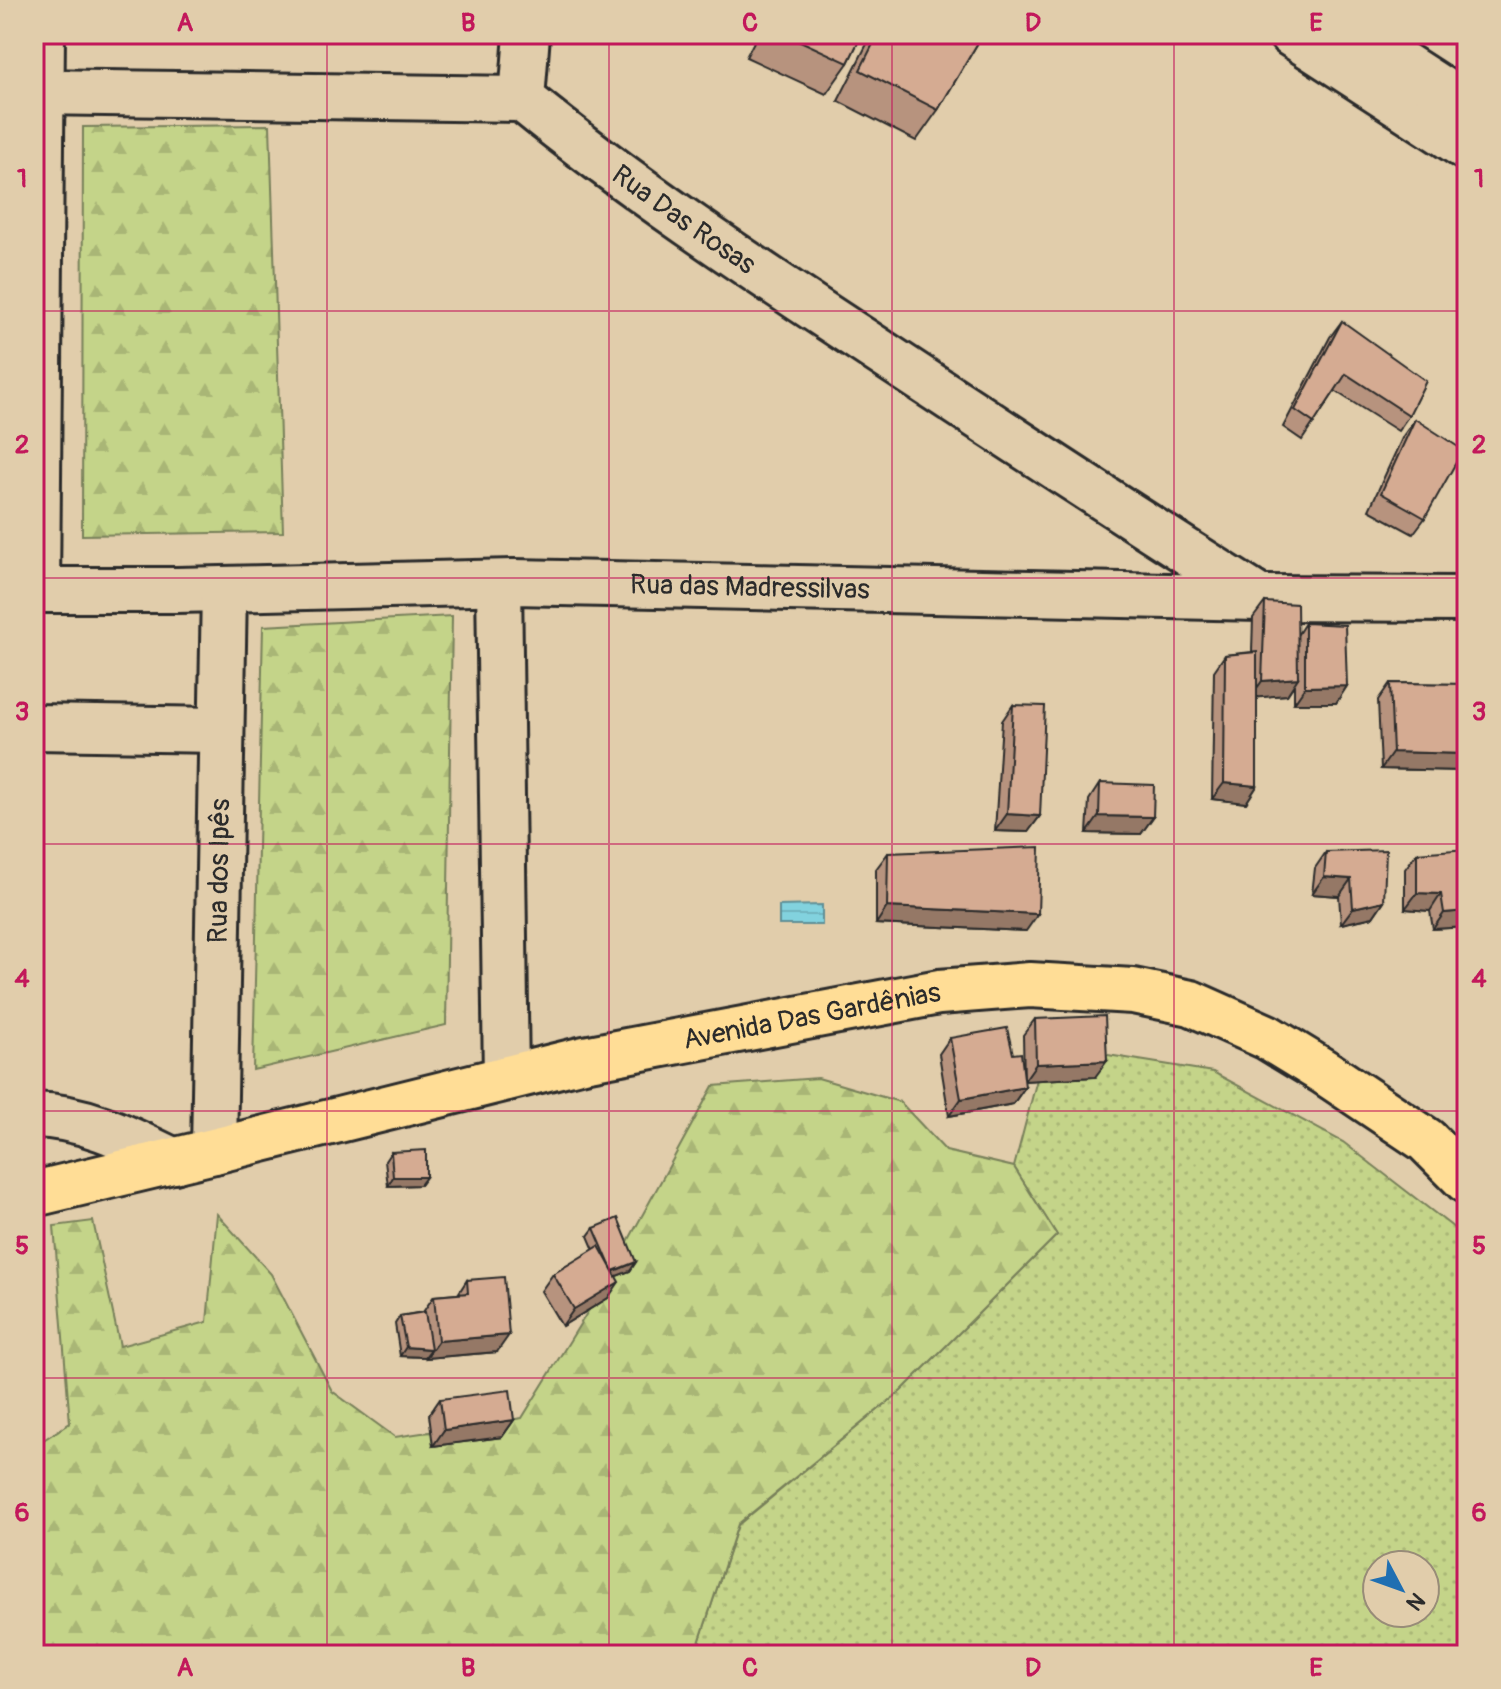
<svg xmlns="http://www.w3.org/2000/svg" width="1501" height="1689" font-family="Pangolin,sans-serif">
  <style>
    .grass { fill: url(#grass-dots); stroke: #78805a; stroke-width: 2; fill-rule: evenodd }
    .forest { fill: url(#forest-firs); stroke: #78805a; stroke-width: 2 }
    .water { fill: url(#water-rules); stroke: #5f8f96; stroke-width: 2 }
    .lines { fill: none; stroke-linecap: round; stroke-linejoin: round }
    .minor-casing { stroke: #2b2b2b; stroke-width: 50 }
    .major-casing { stroke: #2b2b2b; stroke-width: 50 }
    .minor { stroke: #e1cdab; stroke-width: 44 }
    .major { stroke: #ffdd96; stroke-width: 44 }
    .wall { fill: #b7937e; stroke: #2b2b2b; stroke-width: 2 }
    .shaded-wall { fill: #957866; stroke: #2b2b2b; stroke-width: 2 }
    .building { fill: #d5ab92; stroke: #2b2b2b; stroke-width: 2 }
    .grid { fill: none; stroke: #c2185b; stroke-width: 2; stroke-opacity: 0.55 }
    .labels { text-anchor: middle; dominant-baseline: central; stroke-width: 6; stroke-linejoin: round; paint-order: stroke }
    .street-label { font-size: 28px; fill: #2b2b2b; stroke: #e1cdab }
    .neatline { fill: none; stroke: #c2185b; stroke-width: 3 }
    .grid-label { font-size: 26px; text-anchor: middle; font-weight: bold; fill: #c2185b }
  </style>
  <defs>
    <pattern id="grass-dots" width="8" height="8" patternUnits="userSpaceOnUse" patternTransform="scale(2)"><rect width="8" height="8" fill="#c4d489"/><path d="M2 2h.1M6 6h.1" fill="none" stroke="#a9b676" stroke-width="1.8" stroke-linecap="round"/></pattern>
    <pattern id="forest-firs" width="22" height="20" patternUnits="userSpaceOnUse" patternTransform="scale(2)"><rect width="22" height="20" fill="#c4d489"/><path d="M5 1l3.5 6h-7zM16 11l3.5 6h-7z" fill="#a9b676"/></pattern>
    <pattern id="water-rules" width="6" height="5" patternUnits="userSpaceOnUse" patternTransform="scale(2)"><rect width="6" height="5" fill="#82d2de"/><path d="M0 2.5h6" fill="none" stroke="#70b4bf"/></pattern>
  </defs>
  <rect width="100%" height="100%" fill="#e1cdab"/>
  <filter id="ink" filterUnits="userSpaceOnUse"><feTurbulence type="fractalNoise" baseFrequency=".0125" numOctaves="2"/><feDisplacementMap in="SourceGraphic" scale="16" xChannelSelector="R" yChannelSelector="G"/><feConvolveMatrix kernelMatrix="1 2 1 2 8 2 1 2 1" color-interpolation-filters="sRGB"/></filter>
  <g filter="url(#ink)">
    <path class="grass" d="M1046 1045 1213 1072 1343 1142 1467 1238V1655H695L738 1525 901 1391 1057 1235 1014 1167ZM1377 1565H1425V1613H1377Z"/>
    <g class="forest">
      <polygon points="270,125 283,532 82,535 83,127"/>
      <polygon points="452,616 446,1025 253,1070 263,626"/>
      <polygon points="818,1078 900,1102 946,1151 1014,1167 1057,1235 901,1391 738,1524 695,1655 34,1655 34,1446 70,1423 54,1226 93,1221 120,1346 207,1322 217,1214 271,1274 332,1391 395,1437 522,1418 603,1287 713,1086"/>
    </g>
    <polygon class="water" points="822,905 822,925 779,925 779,906"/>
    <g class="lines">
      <g class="minor-casing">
        <g id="minor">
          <polyline points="1291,34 1467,148"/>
          <polyline points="1356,34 1467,106"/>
          <path id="s1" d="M34 92 522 99C630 187 746 264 862 340 994 427 1125 513 1258 597"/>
          <polyline points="522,99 527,34"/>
          <polyline points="499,583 506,1078"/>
          <path id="s2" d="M34 590H177L514 582 1260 598 1467 599"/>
          <polyline points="37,590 42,34"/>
          <polyline points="34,727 220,730"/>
          <path d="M34 1115C85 1116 129 1139 174 1161"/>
          <path id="s3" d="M214 1151 224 589"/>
        </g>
      </g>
      <g class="major-casing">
        <g id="major">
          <path id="s4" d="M34 1194 214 1151 584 1059 939 992 1030 985 1133 991 1191 1003 1267 1037 1326 1073 1426 1140 1467 1181"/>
        </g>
      </g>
      <use href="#minor" class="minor"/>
      <use href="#major" class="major"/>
    </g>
    <g class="wall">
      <polygon points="758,34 862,34 848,63 826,94 746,57"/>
      <polygon points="872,34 983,34 938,110 916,141 838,101"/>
      <polygon points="1342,321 1409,415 1398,431 1335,391 1302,440 1283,427 1330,337"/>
      <polygon points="1415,419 1425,518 1413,534 1369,510 1403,436"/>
      <polygon points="1265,602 1298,634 1305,623 1347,686 1336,703 1294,703 1294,685 1287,695 1257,697 1257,786 1246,803 1212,799 1214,671 1225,655 1252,652 1253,618"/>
      <polygon points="1467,649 1467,767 1464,771 1381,769 1378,700 1390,683 1462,684 1466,651"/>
      <polygon points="1013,705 1040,816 1028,832 995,831 1002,721"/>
      <polygon points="1100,783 1153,817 1141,834 1087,833 1089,800"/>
      <polygon points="1326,852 1384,901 1373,917 1341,924 1339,896 1312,894 1315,868"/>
      <polygon points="888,853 1026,931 876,924 876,869"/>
      <polygon points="1417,853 1467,927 1433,929 1430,911 1405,909 1405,869"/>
      <polygon points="1467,955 1467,1032 1462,1032 1463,960"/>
      <polygon points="1035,1019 1095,1077 1024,1081 1023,1035"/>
      <polygon points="950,1038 1013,1054 1025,1087 1013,1104 949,1116 939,1054"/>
      <polygon points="391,1152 426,1177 420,1185 388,1186 385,1161"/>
      <polygon points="594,1228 636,1262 630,1271 616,1276 608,1298 562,1326 541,1291 553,1274 594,1250 588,1236"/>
      <polygon points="467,1280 497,1352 426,1358 426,1356 425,1357 400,1356 395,1324 400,1316 423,1312 434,1296 458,1294"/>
      <polygon points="440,1399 514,1420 502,1437 433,1446 429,1415"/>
    </g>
    <g class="shaded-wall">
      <polygon points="1298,678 1287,695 1250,698 1262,681"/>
      <polygon points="1347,686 1336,703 1294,703 1305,687"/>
      <polygon points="1393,752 1467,754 1467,767 1464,771 1381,769"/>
      <polygon points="1224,783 1257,786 1246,803 1212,799"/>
      <polygon points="1007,814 1040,816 1028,832 995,831"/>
      <polygon points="1099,816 1153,817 1141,834 1087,833"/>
      <polygon points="1324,877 1351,879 1339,896 1312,894"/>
      <polygon points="1417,893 1441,894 1430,911 1405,909"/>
      <polygon points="1384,901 1373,917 1341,924 1353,908"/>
      <polygon points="887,907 1038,914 1026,931 876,924"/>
      <polygon points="1467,911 1467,927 1433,929 1444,913"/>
      <polygon points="1107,1061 1095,1077 1024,1081 1036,1064"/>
      <polygon points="1025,1087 1013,1104 949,1116 961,1099"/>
      <polygon points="393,1177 426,1177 420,1185 388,1186"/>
      <polygon points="636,1262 630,1271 606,1280 612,1272"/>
      <polygon points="619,1282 608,1298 562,1326 574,1309"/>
      <polygon points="509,1335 497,1352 426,1358 438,1341"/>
      <polygon points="406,1347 431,1349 425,1357 400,1356"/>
      <polygon points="514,1420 502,1437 433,1446 444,1430"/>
    </g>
    <g class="building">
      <polygon points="785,34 862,34 848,63"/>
      <polygon points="878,34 983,34 938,110 860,70"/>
      <polygon points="1342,321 1426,381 1409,415 1346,374 1314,423 1295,410"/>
      <polygon points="1415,419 1463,450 1425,518 1381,493"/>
      <polygon points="1265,602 1297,604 1298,678 1262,681"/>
      <polygon points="1305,623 1345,625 1347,686 1305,687"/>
      <polygon points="1257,652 1257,786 1224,783 1225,655"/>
      <polygon points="1390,683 1467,684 1467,754 1393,752"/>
      <polygon points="1013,705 1045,706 1040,816 1007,814"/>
      <polygon points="1100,783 1154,785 1153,817 1099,816"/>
      <polygon points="1040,847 1038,914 887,907 888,853"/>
      <polygon points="1467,849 1467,911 1444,913 1441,894 1417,893 1417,853"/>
      <polygon points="1386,850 1384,901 1353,908 1351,879 1324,877 1326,852"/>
      <polygon points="1105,1016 1107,1061 1036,1064 1035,1019"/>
      <polygon points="1007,1028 1013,1054 1021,1053 1025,1087 961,1099 950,1038"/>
      <polygon points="426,1150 426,1177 393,1177 391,1152"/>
      <polygon points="618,1218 636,1262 613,1271 609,1263 594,1228"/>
      <polygon points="599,1246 619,1282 574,1309 553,1274"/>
      <polygon points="504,1277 509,1335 438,1341 434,1296 468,1293 467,1280"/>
      <polygon points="425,1312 431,1349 406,1347 400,1316"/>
      <polygon points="510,1390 514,1420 444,1430 440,1399"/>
    </g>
  </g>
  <path class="grid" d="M327 34V1655M609 34V1655M892 34V1655M1174 34V1655M34 311H1467M34 578H1467M34 844H1467M34 1111H1467M34 1378H1467"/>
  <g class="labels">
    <g class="street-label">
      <text stroke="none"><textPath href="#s1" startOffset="690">Rua Das Rosas</textPath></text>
      <text stroke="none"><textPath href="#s2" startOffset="716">Rua das Madressilvas</textPath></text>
      <text stroke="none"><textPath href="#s3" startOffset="280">Rua dos Ipês</textPath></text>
      <text stroke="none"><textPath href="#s4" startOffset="798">Avenida Das Gardênias</textPath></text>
    </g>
  </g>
  <rect width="1501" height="1689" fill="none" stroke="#e1cdab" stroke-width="88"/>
  <g transform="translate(1401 1589) rotate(131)"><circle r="38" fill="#e1cdab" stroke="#988c78" stroke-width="2"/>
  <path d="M0-6L14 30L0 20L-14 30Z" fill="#1f6fb2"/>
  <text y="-12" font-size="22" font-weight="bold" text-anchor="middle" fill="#2b2b2b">N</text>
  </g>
  <rect x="44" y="44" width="1413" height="1601" class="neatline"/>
  <g class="grid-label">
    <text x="185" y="31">A</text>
    <text x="468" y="31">B</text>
    <text x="750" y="31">C</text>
    <text x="1033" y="31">D</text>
    <text x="1316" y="31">E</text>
    <text x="22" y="187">1</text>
    <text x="1479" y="187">1</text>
    <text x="22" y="453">2</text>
    <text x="1479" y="453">2</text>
    <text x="22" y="720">3</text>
    <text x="1479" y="720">3</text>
    <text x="22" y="987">4</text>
    <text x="1479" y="987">4</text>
    <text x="22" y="1254">5</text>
    <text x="1479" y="1254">5</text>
    <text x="22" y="1521">6</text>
    <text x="1479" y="1521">6</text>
    <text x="185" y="1676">A</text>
    <text x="468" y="1676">B</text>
    <text x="750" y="1676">C</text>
    <text x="1033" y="1676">D</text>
    <text x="1316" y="1676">E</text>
  </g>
</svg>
